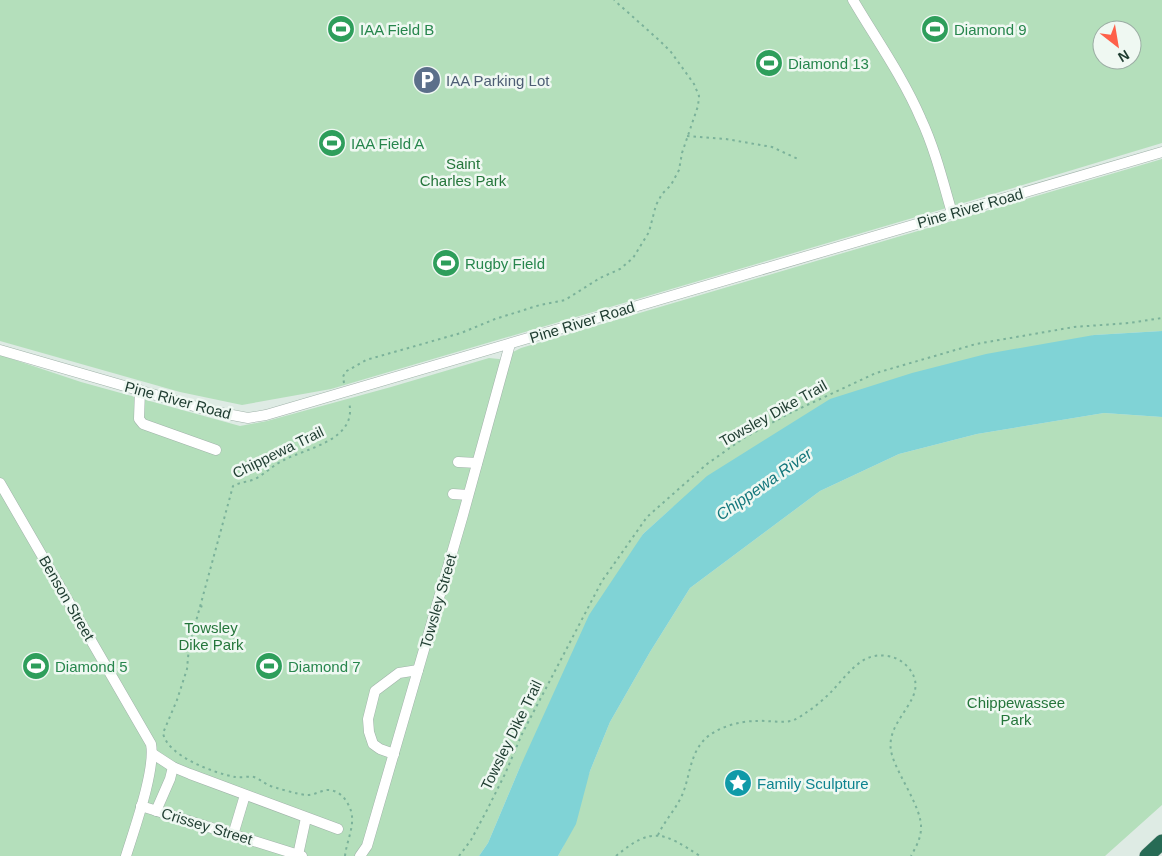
<svg xmlns="http://www.w3.org/2000/svg" width="1162" height="856" font-family="Arial,sans-serif">
  <style>
    .green { fill: #b4dfbb; fill-rule: evenodd }
    .water { fill: #80d3d6 }
    .lines { fill: none; stroke-linecap: round; stroke-linejoin: round }
    .minor-casing { stroke: #a1b3aa; stroke-width: 11 }
    .highway-casing { stroke: #c0c8c5; stroke-width: 16 }
    .path { stroke: #7bb29a; stroke-width: 2; stroke-dasharray: 2.5 4; stroke-linecap: butt }
    .minor { stroke: #fff; stroke-width: 10 }
    .highway { stroke: #276b55; stroke-width: 15 }
    .labels { text-anchor: middle; dominant-baseline: central; stroke-width: 5; stroke-linejoin: round; paint-order: stroke }
    .leisure-label { font-size: 15px; fill: #27864d; stroke: #eff8f2; text-anchor: start }
    .service-label { font-size: 15px; fill: #4e5e75; stroke: #eff8f2; text-anchor: start }
    .park-label { font-size: 15px; fill: #25763b; stroke: #eff8f2 }
    .street-label { font-size: 15px; fill: #1e3c30; stroke: #eff8f2 }
    .culture-label { font-size: 15px; fill: #0d838f; stroke: #eff8f2; text-anchor: start }
    .water-label { font-size: 16px; font-style: italic; fill: #14777c; stroke: #eff8f2 }
  </style>
  <rect width="100%" height="100%" fill="#deebe4"/>
  <g class="green">
    <path d="M0 0H1162V143L950 207 331 389 242 405 180 392 0 341ZM1102 30H1132V60H1102Z"/>
    <polygon points="1162,159 1162,331 1094,335 673,507 643,534 520,767 488,843 479,856 0,856 0,355 81,382 240,426 267,421 391,387 489,358 509,360 513,352 521,348"/>
    <polygon points="1104,413 1162,417 1162,805 1105,856 558,856 563,847 590,771 610,722 650,652 690,588 820,491 899,454 977,434"/>
  </g>
  <polygon class="water" points="1162,331 1162,417 1104,413 977,434 899,454 820,491 690,588 650,652 610,722 590,771 576,824 558,856 479,856 488,843 520,767 589,615 643,534 707,476 830,399 912,373 986,354 1094,335"/>
  <g class="lines">
    <g class="minor-casing">
      <g id="minor">
        <path d="M853 0C876 39 903 77 921 119 935 149 943 182 952 213"/>
        <polyline points="0,350 211,411 248,418 266,415 1162,152"/>
        <polyline points="140,390 139,419 143,424 216,450"/>
        <polyline points="458,462 477,463"/>
        <path d="M0 483 151 744C156 769 134 830 126 856"/>
        <polyline points="453,494 468,495"/>
        <polyline points="153,754 173,767 190,774 338,829"/>
        <polyline points="394,754 380,749 373,744 369,732 368,719 375,691 399,673 418,670"/>
        <polyline points="141,806 302,856"/>
        <polyline points="156,811 170,779 173,767"/>
        <polyline points="233,835 245,795"/>
        <polyline points="298,855 306,818"/>
        <polyline points="360,856 367,846 463,515 510,344"/>
      </g>
    </g>
    <g class="highway-casing">
      <polyline id="highway" points="1147,856 1162,842"/>
    </g>
    <g class="path">
      <polyline points="687,136 726,139 772,147 800,160"/>
      <polyline points="344,383 343,377 345,372 366,360 461,333 495,319 540,305 565,300 600,278 620,269 633,258 649,232 656,205 662,194 671,185 679,170 682,153 698,106 699,96 694,84 671,52 660,41 614,0"/>
      <polyline points="200,606 206,608"/>
      <path d="M658 835C665 820 677 808 683 793 690 775 690 755 704 740 715 728 739 721 756 721 768 720 782 724 794 720 798 718 803 715 807 712 815 707 823 700 830 693 846 677 861 651 887 656 895 657 901 660 907 666 936 698 881 718 892 755 898 776 922 808 921 828 921 838 916 847 911 856"/>
      <path d="M345 856C347 838 358 821 348 804 345 798 340 793 334 791 324 787 316 796 305 795 298 794 275 788 268 785 263 782 259 779 254 777 248 776 241 778 235 777 214 773 167 756 163 733L177 700 187 669 189 647 233 486C240 482 248 482 255 479 265 474 273 465 284 460 307 448 358 440 349 402"/>
      <polyline points="459,856 471,840 487,810 505,774 522,734 602,581 647,517 707,464 744,438 790,413 876,373 976,344 1074,327 1129,323 1162,318"/>
      <path d="M616 856C652 826 663 832 700 856"/>
    </g>
    <use href="#minor" class="minor"/>
    <use href="#highway" class="highway"/>
  </g>
  <defs>
    <g id="stadium-disc" transform="scale(1.4375)"><circle r="9.5" fill="#2e9e5b" stroke="#eff8f2"/><path d="M0-5a6.5 5 0 1 0 0 10a6.5 5 0 1 0 0-10ZM-3.5-1.8h7v3.6h-7Z" fill="#fff"/></g>
    <g id="parking-disc" transform="scale(1.4375)"><circle r="9.5" fill="#5c6f8a" stroke="#eff8f2"/><path d="M-3.5-5.5H1a3.5 3.5 0 0 1 0 7H-1V5.5H-3.5ZM-1-3.4V-.6H.8a1.4 1.4 0 0 0 0-2.8Z" fill="#fff"/></g>
    <g id="sight-disc" transform="scale(1.4375)"><circle r="9.5" fill="#0f9aa8" stroke="#eff8f2"/><path d="M0-6L1.8-2.2L6-1.7L2.9 1.2L3.7 5.4L0 3.3L-3.7 5.4L-2.9 1.2L-6-1.7L-1.8-2.2Z" fill="#fff"/></g>
  </defs>
  <g fill-rule="evenodd">
    <use href="#stadium-disc" x="341" y="29"/>
    <use href="#stadium-disc" x="935" y="29"/>
    <use href="#stadium-disc" x="769" y="63"/>
    <use href="#parking-disc" x="427" y="80"/>
    <use href="#stadium-disc" x="332" y="143"/>
    <use href="#stadium-disc" x="446" y="263"/>
    <use href="#stadium-disc" x="36" y="666"/>
    <use href="#stadium-disc" x="269" y="666"/>
    <use href="#sight-disc" x="738" y="783"/>
  </g>
  <g class="labels">
    <g class="leisure-label">
      <text x="360" y="29">IAA Field B</text>
      <text x="954" y="29">Diamond 9</text>
      <text x="788" y="63">Diamond 13</text>
      <text x="351" y="143">IAA Field A</text>
      <text x="465" y="263">Rugby Field</text>
      <text x="55" y="666">Diamond 5</text>
      <text x="288" y="666">Diamond 7</text>
    </g>
    <g class="service-label">
      <text x="446" y="80">IAA Parking Lot</text>
    </g>
    <g class="park-label">
      <text x="463" y="163">Saint<tspan x="463" dy="17">Charles Park</tspan></text>
      <text x="211" y="627">Towsley<tspan x="211" dy="17">Dike Park</tspan></text>
      <text x="1016" y="702">Chippewassee<tspan x="1016" dy="17">Park</tspan></text>
    </g>
    <g class="street-label">
      <text transform="translate(970 208) rotate(-16)">Pine River Road</text>
      <text transform="translate(582 322) rotate(-17)">Pine River Road</text>
      <text transform="translate(178 400) rotate(15)">Pine River Road</text>
      <text transform="translate(773 413) rotate(-29)">Towsley Dike Trail</text>
      <text transform="translate(278 452) rotate(-26)">Chippewa Trail</text>
      <text transform="translate(67 598) rotate(60)">Benson Street</text>
      <text transform="translate(438 601) rotate(-74)">Towsley Street</text>
      <text transform="translate(511 735) rotate(-64)">Towsley Dike Trail</text>
      <text transform="translate(207 826) rotate(17)">Crissey Street</text>
    </g>
    <g class="culture-label">
      <text x="757" y="783">Family Sculpture</text>
    </g>
    <g class="water-label">
      <text transform="translate(764 484) rotate(-35)">Chippewa River</text>
    </g>
  </g>
  <g transform="translate(1117 45) rotate(149)"><circle r="24" fill="#eff8f2" stroke="#9bada4"/>
  <path d="M0-4L9 19L0 12L-9 19Z" fill="#fe6049"/>
  <text y="-8" font-size="14" font-weight="bold" text-anchor="middle" fill="#1e3c30">N</text>
  </g>
</svg>
